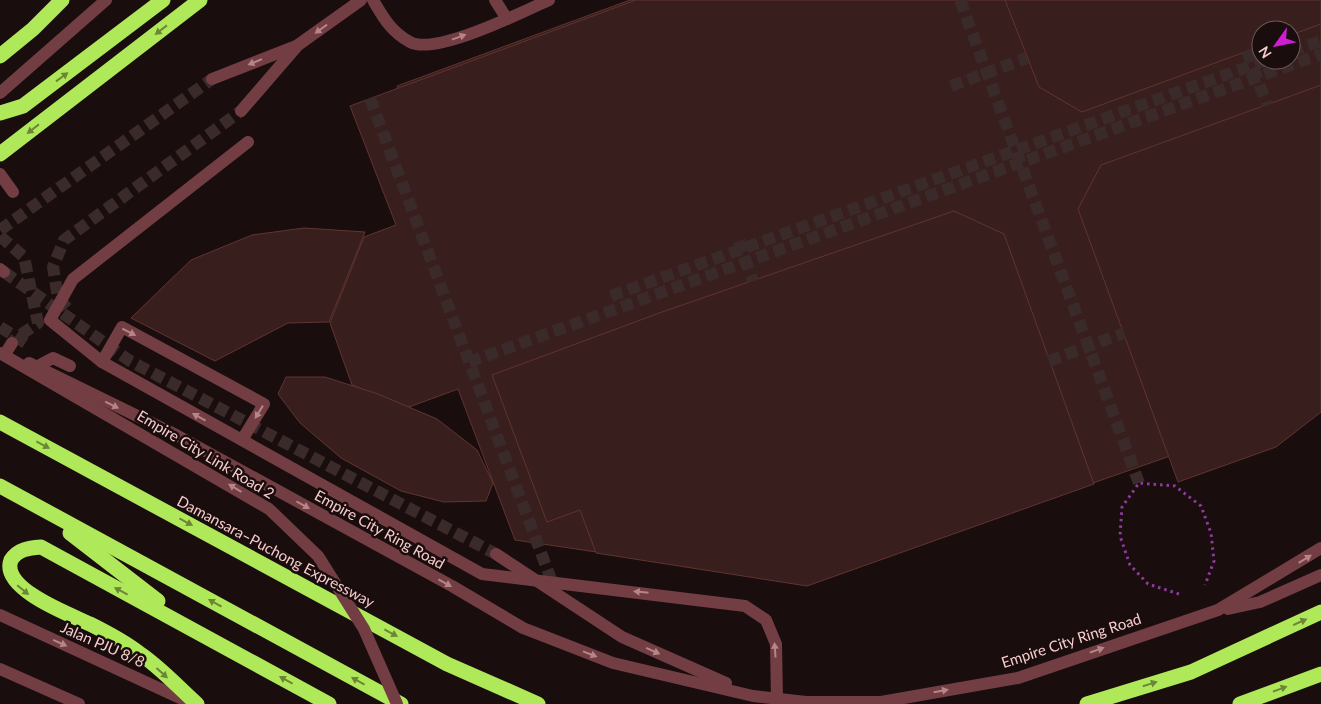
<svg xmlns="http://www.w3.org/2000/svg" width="1321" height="704" font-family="Lato,sans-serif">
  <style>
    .building { fill: #381e1c; stroke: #613431; fill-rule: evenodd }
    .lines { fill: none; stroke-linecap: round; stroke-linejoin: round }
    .minor-tunnel { stroke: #3b2a2a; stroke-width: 12; stroke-dasharray: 12 6; stroke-linecap: butt }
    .path { stroke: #8b3c9d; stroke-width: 3; stroke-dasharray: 2.5 4; stroke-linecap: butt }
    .minor { stroke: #723e43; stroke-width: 12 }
    .highway { stroke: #afe858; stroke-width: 15 }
    .minor-bridge { stroke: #723e43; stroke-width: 12 }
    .oneway { fill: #b58588 }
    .oneway2 { fill: #6c8536 }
    .labels { text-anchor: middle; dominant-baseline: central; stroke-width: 5; stroke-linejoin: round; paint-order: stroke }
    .street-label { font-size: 15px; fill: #f8cccd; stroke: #1a0d0d }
  </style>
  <rect width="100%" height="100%" fill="#1a0d0d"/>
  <g class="building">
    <polygon points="630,0 917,0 964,119 967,135 962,149 954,161 939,169 515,321 502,322 492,319 478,303 397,86"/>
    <path d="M636 0H1321V385L1173 455 807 583 515 540 458 389 409 407 352 385 330 323 364 237 396 225 350 106ZM1261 30H1291V60H1261Z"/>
    <polygon points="1005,0 1321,0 1321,24 1291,35 1291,30 1261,30 1261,46 1082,112 1039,87"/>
    <polygon points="1321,85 1321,412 1276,447 1178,482 1078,209 1101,165"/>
    <polygon points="954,211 1004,234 1094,484 807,586 596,553 580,510 547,522 492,375 662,312"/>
    <polygon points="304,228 365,232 329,322 288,323 215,361 131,318 191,260 252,235"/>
    <polygon points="286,377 325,377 378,394 437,419 477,450 493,483 486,501 444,502 401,491 341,458 300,423 278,394"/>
  </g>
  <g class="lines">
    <g class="minor-tunnel">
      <polyline points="960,0 1139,483"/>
      <polyline points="1247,51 1267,105"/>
      <polyline points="1291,51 1321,41"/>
      <polyline points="951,86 1027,58"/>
      <polyline points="370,98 552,582"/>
      <polyline points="0,230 212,79"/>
      <polyline points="0,236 24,257 38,323 16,338 12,343"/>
      <polyline points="739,241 753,281"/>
      <polyline points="4,272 130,361 496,554"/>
      <polyline points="611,296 1267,60"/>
      <polyline points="67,308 58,298 53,267 64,240 241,111"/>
      <polyline points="0,327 29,345"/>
      <polyline points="1049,361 1124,333"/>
      <polyline points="469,362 1321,54"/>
    </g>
    <polyline class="path" points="1179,594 1148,584 1130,565 1120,536 1122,507 1139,483 1175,486 1201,506 1211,533 1214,561 1205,585"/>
    <g class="minor">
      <path d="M373 0C383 17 391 32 410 42 435 56 522 12 549 0"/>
      <polyline points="495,0 507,19"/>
      <polyline points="212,79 296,46"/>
      <polyline points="0,93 106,0"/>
      <polyline points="241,111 298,45 361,0"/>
      <polyline points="248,142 73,279 50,320 102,362 482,574 745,606 766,620 776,644 777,699"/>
      <polyline points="0,174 13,192"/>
      <polyline points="0,269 4,272"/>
      <polyline points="7,351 12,343"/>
      <polyline points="102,362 122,327 264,404 242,440"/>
      <polyline points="29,363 176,435 452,586 523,628 613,663 753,696 806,702 881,702 1018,678 1218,610 1321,548"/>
      <polyline points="36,367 53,358 70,366"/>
      <polyline points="496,554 622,637 726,683"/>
      <polyline points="1228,609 1260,602 1321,575"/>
      <polyline points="0,615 193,704"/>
      <polyline points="0,669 79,704"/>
    </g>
    <g class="highway">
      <polyline points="0,56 33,29 62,0"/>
      <polyline points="0,113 23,106 163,0"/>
      <polyline points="0,154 200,0"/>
      <polyline points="0,422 447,664 538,704"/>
      <polyline points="0,486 401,704"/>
      <polyline points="70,533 158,601"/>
      <path d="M197 704C178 687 160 667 139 653 125 642 106 632 90 624 71 615 0 589 11 560 18 549 29 548 41 547L329 704"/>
      <polyline points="1087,704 1191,672 1321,612"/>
      <polyline points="1240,704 1321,674"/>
    </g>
    <polyline class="minor-bridge" points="0,353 269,509 318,556 364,629 397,704"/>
  </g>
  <defs><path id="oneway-solid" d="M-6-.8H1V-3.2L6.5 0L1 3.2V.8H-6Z" transform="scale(1.25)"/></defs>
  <g class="oneway">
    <use href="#oneway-solid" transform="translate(321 29) rotate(144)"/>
    <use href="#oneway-solid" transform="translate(459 37) rotate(-20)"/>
    <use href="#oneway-solid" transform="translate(255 62) rotate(158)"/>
    <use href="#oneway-solid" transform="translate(129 332) rotate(27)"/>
    <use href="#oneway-solid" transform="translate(112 405) rotate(26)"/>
    <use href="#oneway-solid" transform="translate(259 412) rotate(122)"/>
    <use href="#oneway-solid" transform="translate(199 417) rotate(-151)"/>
    <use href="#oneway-solid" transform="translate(235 488) rotate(-149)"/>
    <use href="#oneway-solid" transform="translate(303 505) rotate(29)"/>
    <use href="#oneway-solid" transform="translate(1305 559) rotate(-31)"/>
    <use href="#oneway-solid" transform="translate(445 583) rotate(29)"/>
    <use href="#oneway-solid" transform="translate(641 592) rotate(-174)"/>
    <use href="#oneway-solid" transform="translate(60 643) rotate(24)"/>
    <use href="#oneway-solid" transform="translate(775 650) rotate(-94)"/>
    <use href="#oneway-solid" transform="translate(1097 650) rotate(-19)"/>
    <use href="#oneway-solid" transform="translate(653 651) rotate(24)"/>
    <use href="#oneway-solid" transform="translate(590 654) rotate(21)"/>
    <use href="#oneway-solid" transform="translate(941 691) rotate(-10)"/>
  </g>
  <g class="oneway2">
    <use href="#oneway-solid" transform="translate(161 30) rotate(142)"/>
    <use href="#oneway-solid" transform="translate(62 77) rotate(-36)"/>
    <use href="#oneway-solid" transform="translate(33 129) rotate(142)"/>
    <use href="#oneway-solid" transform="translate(43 445) rotate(28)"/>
    <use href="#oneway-solid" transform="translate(186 522) rotate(28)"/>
    <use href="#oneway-solid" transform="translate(23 590) rotate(39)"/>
    <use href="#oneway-solid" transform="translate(121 591) rotate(-152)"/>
    <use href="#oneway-solid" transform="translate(215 603) rotate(-151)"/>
    <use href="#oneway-solid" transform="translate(1300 622) rotate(-24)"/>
    <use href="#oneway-solid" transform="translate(391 633) rotate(28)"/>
    <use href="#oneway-solid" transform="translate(162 673) rotate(42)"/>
    <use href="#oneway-solid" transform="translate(286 680) rotate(-151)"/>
    <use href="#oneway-solid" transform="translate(358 681) rotate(-151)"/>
    <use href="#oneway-solid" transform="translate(1150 684) rotate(-17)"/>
    <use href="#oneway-solid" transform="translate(1280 689) rotate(-20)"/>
  </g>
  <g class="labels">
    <g class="street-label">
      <text transform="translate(206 454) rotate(31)">Empire City Link Road 2</text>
      <text transform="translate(380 529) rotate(29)">Empire City Ring Road</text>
      <text transform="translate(276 551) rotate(28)">Damansara–Puchong Expressway</text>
      <text transform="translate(1071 640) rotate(-18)">Empire City Ring Road</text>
      <text transform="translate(103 644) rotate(24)">Jalan PJU 8/8</text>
    </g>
  </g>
  <g transform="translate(1276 45) rotate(237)"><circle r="24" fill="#1a0d0d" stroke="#73595a"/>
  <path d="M0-4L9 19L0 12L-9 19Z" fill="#ce1dd3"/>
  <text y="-8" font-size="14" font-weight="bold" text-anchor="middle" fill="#f8cccd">N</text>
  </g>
</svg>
